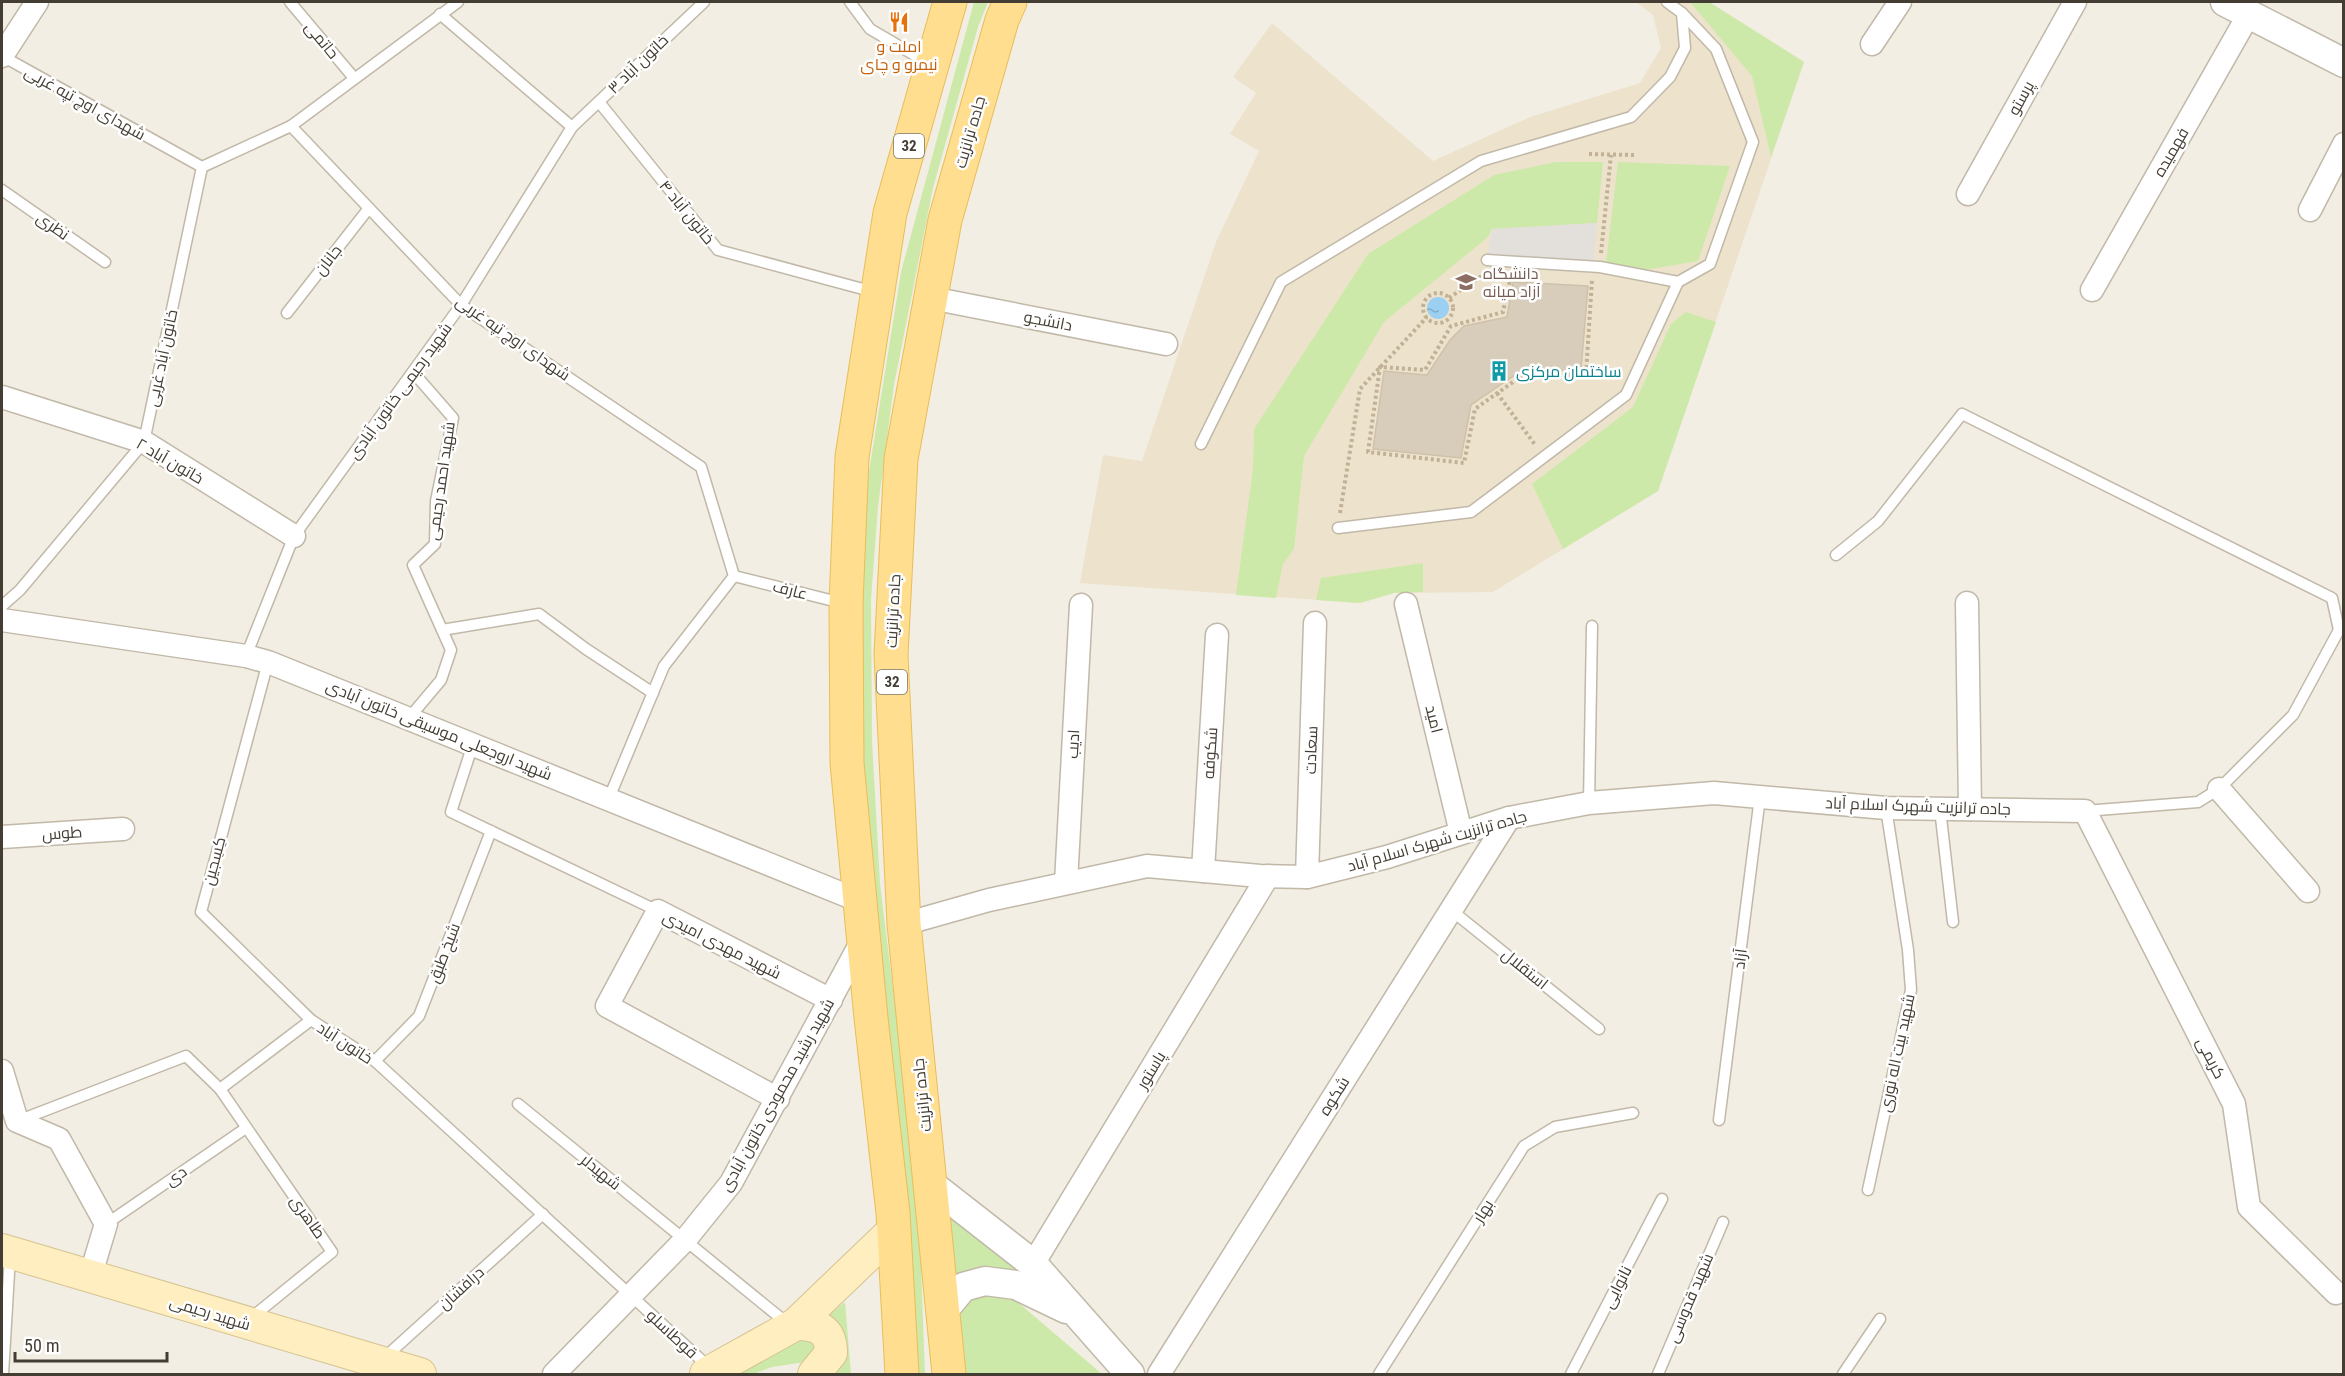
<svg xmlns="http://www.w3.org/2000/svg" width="2345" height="1376" font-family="'Roboto Condensed',Cairo,sans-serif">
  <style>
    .education { fill: #ede3cc }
    .grass { fill: #cde9a9 }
    .parking { fill: #e3e0dc }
    .water { fill: url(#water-ripples) }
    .building { fill: #d8ccbb; stroke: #d0c1ab; stroke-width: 1.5 }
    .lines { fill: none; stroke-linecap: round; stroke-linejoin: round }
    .service-casing { stroke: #c1b8a8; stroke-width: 13 }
    .minor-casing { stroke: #c1b8a8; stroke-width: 25 }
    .tertiary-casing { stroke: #c1b8a8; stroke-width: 31 }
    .secondary-casing { stroke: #d5c290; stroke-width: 34 }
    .primary-casing { stroke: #e9bd5a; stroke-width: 35 }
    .path { stroke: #c1b196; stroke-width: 4; stroke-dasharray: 3 3; stroke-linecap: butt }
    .service { stroke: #fff; stroke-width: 10 }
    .minor { stroke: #fff; stroke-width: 22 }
    .tertiary { stroke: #fff; stroke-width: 28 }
    .secondary { stroke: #ffefc0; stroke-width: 32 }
    .primary { stroke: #ffde8f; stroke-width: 33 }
    .labels { text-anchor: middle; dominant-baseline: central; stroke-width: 5; stroke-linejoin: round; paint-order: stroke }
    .shield { fill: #fff; stroke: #7c7770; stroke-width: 1.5 }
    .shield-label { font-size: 15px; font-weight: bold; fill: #443d33 }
    .street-label { font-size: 16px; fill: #443d33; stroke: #fff }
    .food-label { font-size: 16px; fill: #c56008; stroke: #fff }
    .education-label { font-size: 16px; fill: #785e54; stroke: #fff; text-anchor: start }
    .culture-label { font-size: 16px; fill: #0d838f; stroke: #fff; text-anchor: start }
  </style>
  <defs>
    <pattern id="water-ripples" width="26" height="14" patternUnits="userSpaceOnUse" patternTransform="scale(1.5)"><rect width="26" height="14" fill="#9bd0f3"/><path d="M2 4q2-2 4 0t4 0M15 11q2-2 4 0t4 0" fill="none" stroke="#80aac5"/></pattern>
  </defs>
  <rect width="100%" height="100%" fill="#f2eee3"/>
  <polygon class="education" points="1636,2 1709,2 1804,62 1658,491 1493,592 1394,593 1360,603 1080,583 1103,455 1142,461 1216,242 1259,151 1230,134 1256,93 1233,77 1272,23 1433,161 1530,117 1640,83 1661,48 1653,15"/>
  <g class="grass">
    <polygon points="974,2 988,2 978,27 933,188 894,385 878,507 871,599 872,741 880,884 912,1142 920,1239 925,1374 915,1374 868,848 859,659 867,484 901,272"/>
    <polygon points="1690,2 1709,2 1804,62 1771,157 1752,76"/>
    <polygon points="1556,162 1603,162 1597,223 1492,229 1488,237 1384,322 1304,456 1294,549 1283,564 1276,598 1236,595 1253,469 1254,429 1368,254 1494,175"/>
    <polygon points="1618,162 1730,166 1698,261 1645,270 1606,263"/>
    <polygon points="1686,312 1716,322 1658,491 1563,549 1532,484 1633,407 1671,324"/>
    <polygon points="1423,563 1423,592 1394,593 1360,603 1316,600 1321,578"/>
    <polygon points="943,1202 1038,1277 950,1283"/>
    <polygon points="994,1293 1015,1300 1102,1374 966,1374 959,1303 965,1297"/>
    <polygon points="845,1302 851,1374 832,1374 824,1319"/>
    <polygon points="806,1339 822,1339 805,1362 772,1367 753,1374 739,1374 788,1346"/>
  </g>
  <polygon class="parking" points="1597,223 1593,266 1487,260 1492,229"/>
  <circle class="water" cx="1438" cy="308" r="11"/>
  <polygon class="building" points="1513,282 1588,286 1581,370 1518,373 1471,405 1461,458 1373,449 1384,371 1427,375 1450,340 1464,326 1507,317"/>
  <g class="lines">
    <g class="service-casing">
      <g id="service">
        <polyline points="290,2 354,78"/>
        <polyline points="850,2 870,29 928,63"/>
        <polyline points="2,56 202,167 291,126 461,305 701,467 734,576 664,666 609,798"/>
        <polyline points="599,102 718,250 874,292"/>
        <polyline points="291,126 458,2"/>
        <polyline points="572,127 704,2"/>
        <polyline points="2,190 105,262"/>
        <polyline points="1487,260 1600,267 1678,282"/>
        <polyline points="287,313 369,208"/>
        <polyline points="1201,444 1281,282 1481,161 1631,117 1670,77 1685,48 1682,13"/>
        <polyline points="1338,528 1471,512 1626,395 1678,282 1710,264 1753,142 1716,49 1682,13 1667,2"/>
        <polyline points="1836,555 1878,521 1962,414 2332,598 2339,630 2293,715 2219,789 2198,802 2085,811"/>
        <polyline points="734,576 842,603"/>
        <polyline points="2,606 20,590 144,442 202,167"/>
        <polyline points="442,630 539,614 586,649 653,693"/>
        <polyline points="246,656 294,536 461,305 572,127 440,14"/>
        <polyline points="268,662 201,912 311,1020"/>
        <polyline points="409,718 441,680 451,650 413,565 435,544 436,501 453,418 413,372"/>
        <polyline points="473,744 451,812 658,911"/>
        <polyline points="1589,803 1592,626"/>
        <polyline points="1940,809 1953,922"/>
        <polyline points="1451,910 1599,1029"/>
        <polyline points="375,1061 419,1016 491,831"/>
        <polyline points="220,1089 332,1252 251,1318"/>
        <polyline points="518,1104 788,1324"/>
        <polyline points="20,1120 186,1056 220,1089 311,1020 375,1061 710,1368"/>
        <polyline points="1719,1120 1760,797"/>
        <polyline points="1868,1190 1911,990 1908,950 1886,808"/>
        <polyline points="106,1224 246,1128"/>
        <polyline points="383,1359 543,1214"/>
        <polyline points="3,1374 10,1256"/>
        <polyline points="1379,1374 1524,1146 1555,1127 1633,1113"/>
        <polyline points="1571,1374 1662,1199"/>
        <polyline points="1658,1374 1723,1222"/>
        <polyline points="1843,1374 1880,1319"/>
      </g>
    </g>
    <g class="minor-casing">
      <g id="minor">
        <polyline points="1872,44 1900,2"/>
        <polyline points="2,56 37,2"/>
        <polyline points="1968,194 2075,2"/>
        <polyline points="2310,210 2344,144"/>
        <polyline points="2092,290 2249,14"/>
        <polyline points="931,298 1166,344"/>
        <polyline points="2,397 144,442 294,536"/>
        <polyline points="1967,603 1970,809"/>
        <polyline points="1406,604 1461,833"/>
        <polyline points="2,620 246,656 268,662 860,901"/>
        <polyline points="2219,789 2308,891"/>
        <polyline points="2,837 123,829"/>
        <polyline points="1203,871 1217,635"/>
        <polyline points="1307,877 1315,623"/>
        <polyline points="1066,883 1081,605"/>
        <polyline points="904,924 989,900 1147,866 1260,876 1307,877 1387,857 1509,818 1589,803 1714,793 1886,808 2085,811 2234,1104 2249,1207 2336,1293"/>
        <polyline points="2,1071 17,1121 59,1139 106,1224 90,1277"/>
        <polyline points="778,1099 607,1006 658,911 831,1000"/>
        <polyline points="1033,1264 1268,876"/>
        <polyline points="554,1374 685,1240 731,1183 863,939"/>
        <polyline points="1159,1374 1509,818"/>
      </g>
    </g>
    <g class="tertiary-casing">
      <g id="tertiary">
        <polyline points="2225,2 2344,63"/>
        <polyline points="932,1185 1033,1264 1130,1374"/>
        <polyline points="944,1310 963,1287 985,1281 1016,1285 1066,1309"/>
      </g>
    </g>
    <g class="secondary-casing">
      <g id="secondary">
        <polyline points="2,1250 420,1374"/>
        <path d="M796 1324C817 1324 831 1329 831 1353L814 1374"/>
        <polyline points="706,1374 796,1324 894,1230"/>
      </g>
    </g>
    <g class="primary-casing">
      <g id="primary">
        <polyline points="902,1374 893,1213 871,1018 847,763 846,604 852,457 890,213 950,2"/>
        <polyline points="949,1374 904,924 891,655 901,459 945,220 1002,20 1010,2"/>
      </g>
    </g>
    <g class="path">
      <polyline points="1589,154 1636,155"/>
      <polyline points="1601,253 1611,155"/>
      <polyline points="1511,276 1503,312 1451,326 1425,370 1380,367 1368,452 1464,463 1475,409 1520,377 1586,374 1592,280"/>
      <circle cx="1438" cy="308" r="15"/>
      <polyline points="1449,298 1483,275"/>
      <polyline points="1497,393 1536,446"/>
      <polyline points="1340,513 1360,389 1427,317"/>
    </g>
    <use href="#service" class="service"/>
    <use href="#minor" class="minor"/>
    <use href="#tertiary" class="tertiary"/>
    <use href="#secondary" class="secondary"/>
    <use href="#primary" class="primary"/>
  </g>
  <defs>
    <g id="restaurant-bare" transform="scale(1.62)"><path d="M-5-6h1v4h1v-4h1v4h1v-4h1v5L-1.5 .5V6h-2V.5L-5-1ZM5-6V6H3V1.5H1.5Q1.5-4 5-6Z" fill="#e8710a" stroke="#fff" stroke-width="2.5" paint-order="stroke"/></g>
    <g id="university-bare" transform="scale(1.62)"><path d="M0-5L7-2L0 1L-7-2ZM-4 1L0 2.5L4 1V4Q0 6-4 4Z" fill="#8d6e63" stroke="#fff" stroke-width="2.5" paint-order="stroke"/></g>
    <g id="building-bare" transform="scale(1.62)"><path d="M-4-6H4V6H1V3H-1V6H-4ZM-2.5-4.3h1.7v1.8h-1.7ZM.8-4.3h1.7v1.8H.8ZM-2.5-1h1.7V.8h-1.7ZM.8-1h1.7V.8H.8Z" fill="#0f9aa8" stroke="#fff" stroke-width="2.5" paint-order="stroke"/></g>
  </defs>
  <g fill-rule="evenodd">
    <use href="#restaurant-bare" x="899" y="22"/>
    <use href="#university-bare" x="1466" y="282"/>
    <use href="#building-bare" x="1499" y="371"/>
  </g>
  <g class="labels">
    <g class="shield">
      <rect x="894" y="134" width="30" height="24" rx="4.5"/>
      <rect x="877" y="670" width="30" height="24" rx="4.5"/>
    </g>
    <g class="shield-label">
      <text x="909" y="146">32</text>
      <text x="892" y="682">32</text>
    </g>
    <g class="street-label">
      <text transform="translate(322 40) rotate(50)">حاتمی</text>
      <text transform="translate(638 64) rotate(-44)">خاتون آباد ۳</text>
      <text transform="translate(2021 98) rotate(-61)">پرستو</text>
      <text transform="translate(85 103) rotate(29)">شهدای اوچ تپه غربی</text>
      <text transform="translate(970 132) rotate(-74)">جاده ترانزیت</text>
      <text transform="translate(2171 152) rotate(-60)">فهمیده</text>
      <text transform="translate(687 212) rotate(51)">خاتون آباد ۴</text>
      <text transform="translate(53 226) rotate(35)">نظری</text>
      <text transform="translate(328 260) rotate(-52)">جانان</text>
      <text transform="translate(1048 321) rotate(11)">دانشجو</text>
      <text transform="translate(513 338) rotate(35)">شهدای اوچ تپه غربی</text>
      <text transform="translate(162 358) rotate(-78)">خاتون آباد غربی</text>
      <text transform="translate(400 391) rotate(-54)">شهید رحیمی خاتون آبادی</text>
      <text transform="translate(170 461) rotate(30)">خاتون آباد ۲</text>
      <text transform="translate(441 481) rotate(-82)">شهید احمد رحیمی</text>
      <text transform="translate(790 590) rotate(14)">عارف</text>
      <text transform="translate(893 611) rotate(-87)">جاده ترانزیت</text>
      <text transform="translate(1434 719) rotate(76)">امید</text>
      <text transform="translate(439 730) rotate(22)">شهید اروجعلی موسیقی خاتون آبادی</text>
      <text transform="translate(1073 744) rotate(-87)">ادیب</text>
      <text transform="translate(1311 750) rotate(-88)">سعادت</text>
      <text transform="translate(1210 753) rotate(-86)">شکوفه</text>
      <text transform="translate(1918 806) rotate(2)">جاده ترانزیت شهرک اسلام آباد</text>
      <text transform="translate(62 833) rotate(-4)">طوس</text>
      <text transform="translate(1437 841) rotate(-16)">جاده ترانزیت شهرک اسلام آباد</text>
      <text transform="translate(214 861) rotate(-75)">کِسِجین</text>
      <text transform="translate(722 945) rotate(27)">شهید مهدی امیدی</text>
      <text transform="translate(444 953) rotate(-69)">شیخ طبق</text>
      <text transform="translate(1740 959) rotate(-83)">آزاد</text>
      <text transform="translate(1525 969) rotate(39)">استقلال</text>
      <text transform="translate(345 1043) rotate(33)">خاتون آباد</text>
      <text transform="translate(1897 1053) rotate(-78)">شهید بیت اله نوری</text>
      <text transform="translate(2211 1058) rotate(63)">کریمی</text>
      <text transform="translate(1151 1070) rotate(-59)">پاستور</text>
      <text transform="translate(777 1095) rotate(-61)">شهید رشید محمودی خاتون آبادی</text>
      <text transform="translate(922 1095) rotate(-96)">جاده ترانزیت</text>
      <text transform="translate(1334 1096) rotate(-58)">شکوه</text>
      <text transform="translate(601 1172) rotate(39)">شهیدلر</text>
      <text transform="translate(176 1176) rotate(-35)">دی</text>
      <text transform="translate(1483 1211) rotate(-58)">بهار</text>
      <text transform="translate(308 1217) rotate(55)">طاهری</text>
      <text transform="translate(1617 1287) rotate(-63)">نانوایی</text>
      <text transform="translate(461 1288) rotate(-42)">درافشان</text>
      <text transform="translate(1690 1298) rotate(-67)">شهید قدوسی</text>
      <text transform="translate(210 1313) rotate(17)">شهید رحیمی</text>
      <text transform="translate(672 1334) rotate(43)">قوطاسلو</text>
    </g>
    <g class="food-label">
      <text x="899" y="46">املت و<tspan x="899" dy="18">نیمرو و چای</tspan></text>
    </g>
    <g class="education-label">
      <text x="1483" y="273">دانشگاه<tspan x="1483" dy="18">آزاد میانه</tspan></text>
    </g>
    <g class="culture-label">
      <text x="1516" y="371">ساختمان مرکزی</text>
    </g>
  </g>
  <rect width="2345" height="1376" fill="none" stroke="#443d33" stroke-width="6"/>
  <path d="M15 1352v9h152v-9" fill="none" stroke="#443d33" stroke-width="3"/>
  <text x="24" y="1352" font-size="18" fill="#443d33" stroke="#ffffff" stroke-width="4.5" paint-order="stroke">50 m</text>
</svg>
